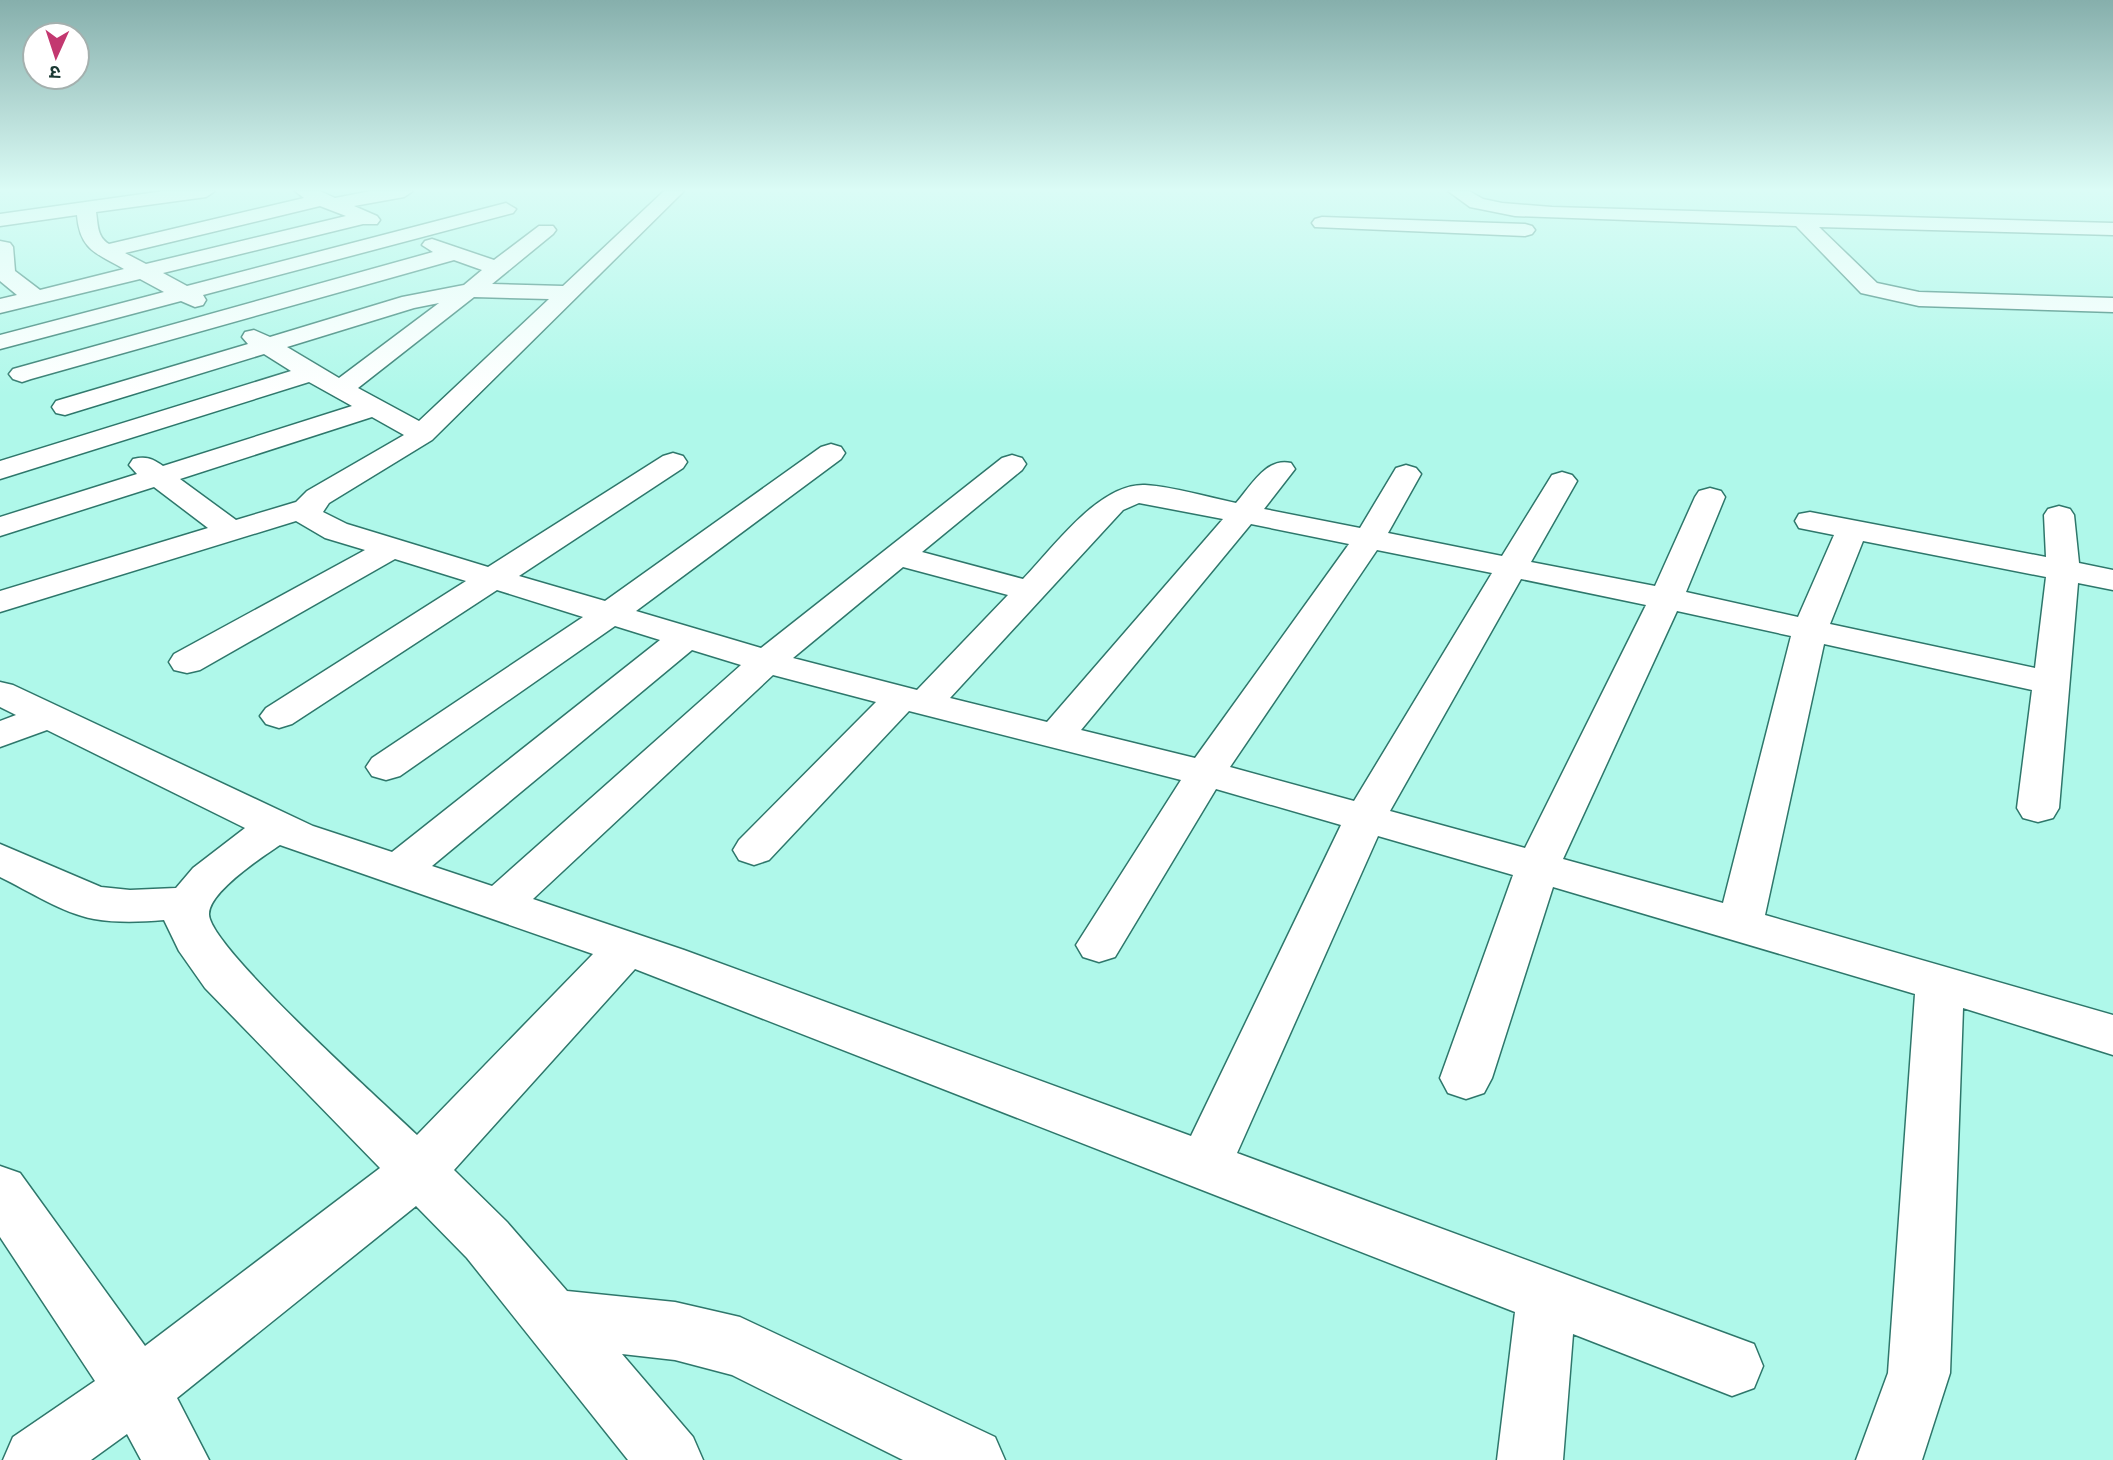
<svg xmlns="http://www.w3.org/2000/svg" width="2113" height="1460" font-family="'Varela Round','Noto Sans Devanagari',sans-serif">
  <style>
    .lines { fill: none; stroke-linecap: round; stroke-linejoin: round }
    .minor-casing { stroke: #2e776b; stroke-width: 3 }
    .minor { fill: #fff; fill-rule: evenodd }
  </style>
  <rect width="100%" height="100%" fill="#aff8ea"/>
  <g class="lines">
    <g class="minor-casing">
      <g id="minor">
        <path d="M164 191H215L206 197 96 212C98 225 97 237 109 244L304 198 295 191H320L335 198 371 191H413L404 197 354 206 377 216 380 220 377 224H363L163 273 187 286 506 203 516 209 513 213 203 295 206 300 203 305 195 307 181 301 0 349V335L164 292 140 279 0 313V299L17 295 0 281V241L10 243 13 247 15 271 40 290 124 269C96 253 80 250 77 215L0 226V214ZM320 206 346 216 146 264 125 253Z"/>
        <path d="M664 191H684L432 440 329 503 323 512 347 524 488 567 663 456 673 453 683 456 687 462 683 468 519 576 605 601 821 447 831 444 841 447 845 453 841 459 636 611 761 648 1002 458 1012 455 1022 458 1026 464 1022 470 922 552 1023 579C1053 548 1099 483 1145 485 1175 487 1207 497 1236 503 1251 486 1266 457 1291 463L1295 469 1264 509 1360 528 1396 468 1406 465 1416 468 1421 474 1388 533 1502 556 1552 475 1562 472 1572 475 1577 481 1531 562 1655 586 1695 497 1699 491 1710 488 1721 491 1725 497 1686 592 1798 617 1834 535 1799 528 1795 521 1799 514 1810 512 2046 557 2044 515 2048 509 2059 506 2070 509 2074 515 2079 563 2113 570V590L2078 583 2059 808 2053 818 2038 822 2023 818 2017 808 2032 690 1824 644 1765 915 2113 1015V1055L1963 1008 1950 1373 1922 1460H1856L1888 1373 1915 994 1553 887 1492 1078 1484 1093 1466 1099 1448 1093 1440 1078 1513 875 1378 836 1237 1153 1754 1344 1763 1366 1754 1388 1732 1396 1573 1334 1563 1460H1497L1515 1312 635 969 454 1170 507 1222 567 1291 675 1302 740 1317 995 1437 1005 1460H903L732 1375 675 1360 622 1354 693 1437 703 1460H628L467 1258 416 1206 177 1398 209 1460H141L127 1434 91 1460H3L13 1437 95 1381 0 1237V1166L20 1173 145 1346 380 1168 205 988 179 951 164 920C141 922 117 923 94 919 62 913 29 891 0 877V844L101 887 130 890 176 888 193 868 245 828 47 730 0 747V721L16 715 0 707V682L13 685 313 826 392 852 660 640 615 626 400 776 386 780 372 776 366 767 372 758 583 617 497 590 292 724 279 728 266 724 260 716 266 708 466 581 395 559 200 670 187 673 174 670 169 662 174 654 365 550 325 538 296 521 0 612V591L208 528 154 487 0 536V517L137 474 129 465 133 459C146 456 152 458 163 466L352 406 309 382 0 479V461L291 371 264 354 65 415 56 413 52 407 56 401 248 344 242 337 245 332 254 330 270 337 402 297 464 285 482 270 454 260 31 379 22 382 13 379 9 374 13 369 433 252 422 245 425 241 432 239 494 260 539 226H553L556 230 553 234 492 284 563 286ZM474 297 549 299 419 421 358 388ZM439 303 339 378 287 347 414 308ZM372 417 404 435 307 491 296 502 236 520 180 479ZM1139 503 1223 519 1047 722 950 698 1123 510ZM1251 524 1349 544 1195 758 1081 730ZM1863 541 2046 577 2035 668 1830 624ZM1377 550 1492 573 1354 801 1230 767ZM903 567 1008 595 917 690 793 658ZM1521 579 1646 605 1525 848 1390 811ZM1677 611 1791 636 1723 903 1563 859ZM692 650 741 665 492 886 432 866ZM773 675 876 702 739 840 733 850 739 860 754 865 769 860 909 711 1181 780 1076 945 1083 957 1099 962 1115 957 1216 789 1341 825 1191 1136 684 950 533 899ZM280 845 593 954 417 1135C385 1104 208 946 209 914 209 892 262 857 280 845Z"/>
        <polygon points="1448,191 1469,191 1483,199 1502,203 1552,207 2113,223 2113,235 1819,227 1877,283 1919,292 2113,298 2113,312 1919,306 1861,293 1796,226 1515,216 1470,207"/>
        <polygon points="1322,217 1525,224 1532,226 1535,230 1532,234 1525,236 1315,227 1312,223 1315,219"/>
      </g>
    </g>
    <use href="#minor" class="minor"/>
  </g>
  <linearGradient id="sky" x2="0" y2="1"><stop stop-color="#86afac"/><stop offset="0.48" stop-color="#dbfcf6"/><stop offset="1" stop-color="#dbfcf6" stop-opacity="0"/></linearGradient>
  <rect width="2113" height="396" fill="url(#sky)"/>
  <g transform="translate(56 56) rotate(183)"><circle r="33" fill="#ffffff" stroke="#a4b0ae" stroke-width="2"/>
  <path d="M0-5L12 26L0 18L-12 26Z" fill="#c33870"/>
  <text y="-10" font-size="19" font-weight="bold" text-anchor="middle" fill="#1b3934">उ</text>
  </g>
</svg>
